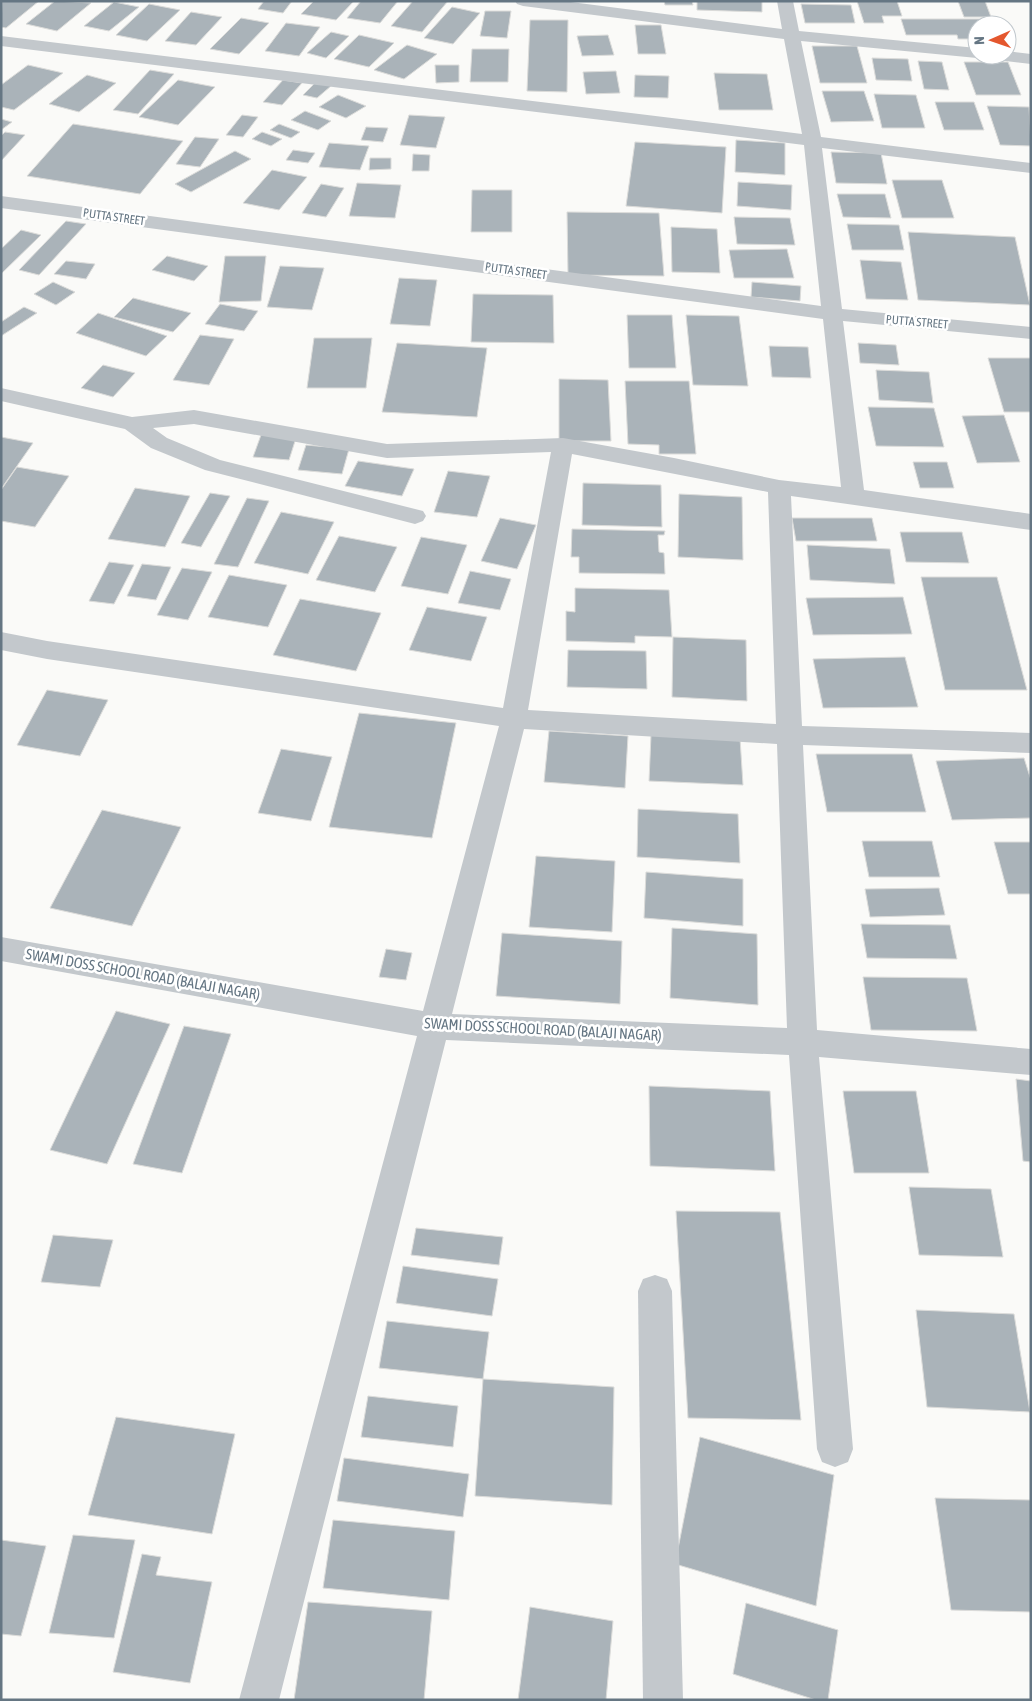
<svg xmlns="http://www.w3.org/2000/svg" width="1032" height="1701" font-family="'Asap Condensed',sans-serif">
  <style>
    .building { fill: #aab3b9; stroke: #dcdcda }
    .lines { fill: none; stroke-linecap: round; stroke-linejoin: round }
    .street { fill: #c3c8cc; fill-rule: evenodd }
    .labels { text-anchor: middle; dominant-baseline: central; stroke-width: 5; stroke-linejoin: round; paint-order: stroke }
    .far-street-label { font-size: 12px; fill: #657683; stroke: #fff }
    .street-label { font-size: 15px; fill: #657683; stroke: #fff }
  </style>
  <rect width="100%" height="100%" fill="#fafaf8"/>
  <g class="building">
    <polygon points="39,1 6,28 1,27 2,1"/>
    <polygon points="55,1 91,3 57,31 26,24"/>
    <polygon points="264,1 292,1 283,13 258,9"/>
    <polygon points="314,1 354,1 336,20 301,14"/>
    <polygon points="361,1 398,1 380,23 347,18"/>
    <polygon points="413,1 448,1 422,32 391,26"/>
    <polygon points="664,1 692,1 693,5 665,5"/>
    <polygon points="697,1 762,1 762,12 697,10"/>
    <polygon points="857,1 897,1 902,16 882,16 884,23 864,23"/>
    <polygon points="958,1 985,1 991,17 964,17"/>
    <polygon points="114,2 139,7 109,31 84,26"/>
    <polygon points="149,4 180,10 147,41 116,35"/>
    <polygon points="801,4 851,5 855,23 805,23"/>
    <polygon points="452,7 480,13 453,44 424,38"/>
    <polygon points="485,11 511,11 507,38 480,36"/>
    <polygon points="191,12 222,17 196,45 165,41"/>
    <polygon points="241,18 269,23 239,54 210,49"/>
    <polygon points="901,19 996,19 999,25 977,25 977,39 958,39 957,35 906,35"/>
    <polygon points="530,20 568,20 567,92 527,91"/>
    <polygon points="286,23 320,27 299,56 265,51"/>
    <polygon points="635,25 661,25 666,54 638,54"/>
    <polygon points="331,32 349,36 326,58 307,53"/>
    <polygon points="359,35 394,43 369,67 334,59"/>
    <polygon points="608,35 614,55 582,56 577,36"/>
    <polygon points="407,45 437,54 404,79 374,70"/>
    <polygon points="812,46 857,46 867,83 820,83"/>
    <polygon points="472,49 509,49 508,82 470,82"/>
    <polygon points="872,58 908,59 912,81 876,80"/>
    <polygon points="918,61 942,62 949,90 924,89"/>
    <polygon points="964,62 1008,62 1021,95 976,95"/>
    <polygon points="28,65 63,73 14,110 1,107 1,85"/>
    <polygon points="435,65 459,65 459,82 436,83"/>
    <polygon points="150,70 174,74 138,114 113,110"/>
    <polygon points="616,71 620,93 586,94 583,72"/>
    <polygon points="714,73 767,74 773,110 719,110"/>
    <polygon points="87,75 116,83 79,112 49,104"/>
    <polygon points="635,75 669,76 668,98 634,97"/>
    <polygon points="178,80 215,87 178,125 139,117"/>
    <polygon points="283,80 302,83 282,105 263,102"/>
    <polygon points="316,82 331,86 317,98 303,95"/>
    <polygon points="822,91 864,91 874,121 831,122"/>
    <polygon points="874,94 916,95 925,128 882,128"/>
    <polygon points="338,95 366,106 346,118 319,107"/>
    <polygon points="935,102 974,102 984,130 944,130"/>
    <polygon points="987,106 1029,107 1031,146 1000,145"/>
    <polygon points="305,111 331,121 318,130 291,120"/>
    <polygon points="242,115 258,117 243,137 226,135"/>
    <polygon points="409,115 445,117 436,148 400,145"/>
    <polygon points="1,119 12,122 1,130"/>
    <polygon points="73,124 183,141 140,194 27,176"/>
    <polygon points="279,124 300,132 291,138 270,130"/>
    <polygon points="366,127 388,128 383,142 361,140"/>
    <polygon points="5,132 25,135 1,161 1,136"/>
    <polygon points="262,132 282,139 271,146 252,139"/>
    <polygon points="195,137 219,139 200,167 176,164"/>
    <polygon points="736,140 785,143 785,175 735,172"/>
    <polygon points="635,142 726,147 722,213 626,206"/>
    <polygon points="329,143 369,146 360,170 319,167"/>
    <polygon points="293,150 315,153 308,163 286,160"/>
    <polygon points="235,151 251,159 191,192 175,184"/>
    <polygon points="831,152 881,153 887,184 836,183"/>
    <polygon points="413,154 430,155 429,171 412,171"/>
    <polygon points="370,158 391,158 391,169 369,170"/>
    <polygon points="272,170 307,177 279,210 243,203"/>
    <polygon points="892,180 942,180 954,218 902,218"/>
    <polygon points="738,182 792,185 791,210 737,206"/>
    <polygon points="357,183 401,185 395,218 349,216"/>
    <polygon points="321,184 344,188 326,217 302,213"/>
    <polygon points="472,190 512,190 512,232 471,232"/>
    <polygon points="837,194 885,194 891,218 843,217"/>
    <polygon points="567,212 659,213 664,276 568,275"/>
    <polygon points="734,217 790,218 795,245 737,244"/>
    <polygon points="66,221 86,224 39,275 19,270"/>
    <polygon points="847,224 899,225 904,250 852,250"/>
    <polygon points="671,227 717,229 720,273 672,272"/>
    <polygon points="21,230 41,235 1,274 1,249"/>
    <polygon points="908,232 1015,237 1030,305 918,300"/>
    <polygon points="787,249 794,278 734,278 729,250"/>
    <polygon points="167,256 208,266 194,281 152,270"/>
    <polygon points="225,256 266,256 261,301 219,302"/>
    <polygon points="860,260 901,262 908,300 866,299"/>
    <polygon points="66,261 95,264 86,279 54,274"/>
    <polygon points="280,266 324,268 312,310 267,307"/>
    <polygon points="399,278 437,280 430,326 390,324"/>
    <polygon points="53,282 75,292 56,305 34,294"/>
    <polygon points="752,282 801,286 800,301 751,297"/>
    <polygon points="473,294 553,295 554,343 471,342"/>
    <polygon points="133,298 191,313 173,332 114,317"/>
    <polygon points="220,304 258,311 244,331 205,324"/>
    <polygon points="24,307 37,313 1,336 1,322"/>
    <polygon points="98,313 167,336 146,356 76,333"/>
    <polygon points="627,315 672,315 676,368 629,368"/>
    <polygon points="686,315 739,316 748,386 693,385"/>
    <polygon points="200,335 234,339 209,385 173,380"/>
    <polygon points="314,338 372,338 366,388 307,388"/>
    <polygon points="397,343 487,348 477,417 382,412"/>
    <polygon points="858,343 896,345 899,365 860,363"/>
    <polygon points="769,346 808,347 811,378 772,377"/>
    <polygon points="988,358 1031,358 1031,412 1004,412"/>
    <polygon points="103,365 135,373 113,397 81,388"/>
    <polygon points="876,370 929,372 933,403 879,400"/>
    <polygon points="559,379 608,380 611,441 559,441"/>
    <polygon points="625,381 689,381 696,454 659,454 659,445 628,444"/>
    <polygon points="868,407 934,408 944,447 876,446"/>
    <polygon points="1004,415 1020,462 977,463 962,416"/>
    <polygon points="261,435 296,438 289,460 253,457"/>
    <polygon points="1,437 33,443 1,489"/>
    <polygon points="306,445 349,449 342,474 298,470"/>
    <polygon points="358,461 414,469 402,496 345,486"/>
    <polygon points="913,462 947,462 954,488 920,488"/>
    <polygon points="17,467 69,476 35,527 1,521 1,490"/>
    <polygon points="448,471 490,476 477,517 434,512"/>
    <polygon points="583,483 661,485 662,527 582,525"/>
    <polygon points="135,488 190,496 165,547 108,539"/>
    <polygon points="210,493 230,496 201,547 181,543"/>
    <polygon points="679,494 742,497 743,560 678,557"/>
    <polygon points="247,498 269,501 238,567 214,564"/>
    <polygon points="281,512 334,522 308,574 254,563"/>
    <polygon points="500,518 536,525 517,569 481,561"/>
    <polygon points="792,518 872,518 877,541 796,541"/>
    <polygon points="572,529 665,531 664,535 658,535 659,552 664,553 665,574 579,573 579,557 571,557"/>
    <polygon points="900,532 962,532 969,563 906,562"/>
    <polygon points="339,536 397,547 375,592 316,580"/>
    <polygon points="421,537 467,545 448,594 401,586"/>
    <polygon points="807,545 890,549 895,584 810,580"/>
    <polygon points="109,562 134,565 114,604 89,601"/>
    <polygon points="142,564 171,567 156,600 127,596"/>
    <polygon points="182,568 212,572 188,620 157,615"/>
    <polygon points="470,571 511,579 500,610 458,603"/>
    <polygon points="229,575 287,585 268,627 208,617"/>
    <polygon points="921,577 997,577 1027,690 945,690"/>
    <polygon points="575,588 669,590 672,637 635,636 635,643 566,641 566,611 575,612"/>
    <polygon points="903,597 912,634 813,635 806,598"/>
    <polygon points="300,599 381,613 356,671 273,655"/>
    <polygon points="427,607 487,617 471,661 409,650"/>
    <polygon points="673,637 746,640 747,701 672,697"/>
    <polygon points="568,650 646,651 647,689 567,687"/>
    <polygon points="905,657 918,707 823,708 813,659"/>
    <polygon points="47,690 108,700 80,756 17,745"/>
    <polygon points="359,713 456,723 432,838 329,827"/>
    <polygon points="549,731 628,736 625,788 544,782"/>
    <polygon points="651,735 740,738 743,785 649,781"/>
    <polygon points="281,749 332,757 311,821 258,813"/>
    <polygon points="816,754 912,754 926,812 827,812"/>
    <polygon points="1024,758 1031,780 1031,818 952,820 936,761"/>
    <polygon points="638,809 738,814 740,863 637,857"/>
    <polygon points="102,810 181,827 132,926 50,908"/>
    <polygon points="862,841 932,841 940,877 869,877"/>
    <polygon points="994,842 1031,842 1031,894 1008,894"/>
    <polygon points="536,856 615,861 612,932 529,927"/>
    <polygon points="646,872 743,879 743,926 644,918"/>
    <polygon points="939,888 945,915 870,917 865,889"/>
    <polygon points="861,924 950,925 957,959 867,958"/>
    <polygon points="672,928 757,934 758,1005 670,998"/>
    <polygon points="502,933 622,941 620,1004 496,996"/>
    <polygon points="386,949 412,953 406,980 379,977"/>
    <polygon points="863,977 967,978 977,1031 871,1030"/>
    <polygon points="116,1011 170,1024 107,1164 50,1150"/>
    <polygon points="184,1026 231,1034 182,1173 133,1164"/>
    <polygon points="1016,1079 1031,1081 1031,1162 1023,1161"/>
    <polygon points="649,1086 770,1091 775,1171 650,1166"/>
    <polygon points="843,1091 916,1091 929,1173 854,1173"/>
    <polygon points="909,1187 991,1189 1003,1257 919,1255"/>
    <polygon points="676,1211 780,1212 801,1420 688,1418"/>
    <polygon points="416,1228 503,1237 499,1265 411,1255"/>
    <polygon points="53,1235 113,1240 100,1287 41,1282"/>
    <polygon points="403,1266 498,1279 492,1316 396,1303"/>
    <polygon points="916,1310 1014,1314 1030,1412 927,1407"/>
    <polygon points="387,1321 489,1332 483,1379 379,1368"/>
    <polygon points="483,1379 614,1387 612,1505 475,1496"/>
    <polygon points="368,1396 458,1406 453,1447 361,1437"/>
    <polygon points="116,1417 235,1434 212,1534 88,1515"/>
    <polygon points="700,1437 834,1475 816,1606 675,1564"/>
    <polygon points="344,1458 469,1474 463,1517 337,1501"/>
    <polygon points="935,1498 1031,1500 1031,1612 951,1610"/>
    <polygon points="333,1520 455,1531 449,1600 323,1588"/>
    <polygon points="73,1535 135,1540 114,1638 49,1633"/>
    <polygon points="1,1540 46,1546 21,1636 1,1634"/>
    <polygon points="142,1554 161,1557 156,1575 212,1582 190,1683 113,1672"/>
    <polygon points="308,1602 432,1611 424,1700 294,1700"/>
    <polygon points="746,1603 838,1630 828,1700 816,1700 733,1674"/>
    <polygon points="530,1607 613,1621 606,1700 518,1700"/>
  </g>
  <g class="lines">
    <g class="street">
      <path d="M515 1H563L782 29 777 1H793L799 31 977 48V55H984L977 58 801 41 821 137 1031 163V173L822 148 842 309 1031 327V339L843 321 864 490 1031 514V530L791 496 802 726 1031 733V753L803 745 817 1030 1031 1049V1075L819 1057 853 1449 848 1462 835 1467 822 1462 817 1449 789 1055 446 1040 279 1700H239L417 1036 1 961V937L423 1011 499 726 47 659 1 650V632L47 641 503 708 551 452 387 458 194 424 153 428 167 438 220 460 423 511 426 516 423 521 415 524 205 470 151 448 125 429 1 401V388L132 417 194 410 387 444 563 438 674 458 779 480 841 487 823 319 1 208V196L821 306 804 145 1 46V36L802 134 784 39 523 6 517 4ZM572 454 768 492 776 724 528 710ZM524 729 777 744 787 1028 452 1014Z"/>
      <polygon points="1007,51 1031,54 1031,64 989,59 987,55 1007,55"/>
      <polygon points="655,1275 667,1279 672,1291 683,1700 643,1700 638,1291 643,1279"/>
    </g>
  </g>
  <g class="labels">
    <g class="far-street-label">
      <text transform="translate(114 217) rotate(8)">PUTTA STREET</text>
      <text transform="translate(516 271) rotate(8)">PUTTA STREET</text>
      <text transform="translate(917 322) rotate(5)">PUTTA STREET</text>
    </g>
    <g class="street-label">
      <text transform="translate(143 974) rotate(10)">SWAMI DOSS SCHOOL ROAD (BALAJI NAGAR)</text>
      <text transform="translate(543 1029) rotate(3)">SWAMI DOSS SCHOOL ROAD (BALAJI NAGAR)</text>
    </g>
  </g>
  <rect width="1032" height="1701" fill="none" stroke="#657683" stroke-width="5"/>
  <g transform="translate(992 40) rotate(268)"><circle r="24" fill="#ffffff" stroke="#c1c8cd"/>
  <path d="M0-4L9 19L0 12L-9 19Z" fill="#e4572e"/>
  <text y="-8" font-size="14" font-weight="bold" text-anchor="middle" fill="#657683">N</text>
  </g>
</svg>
